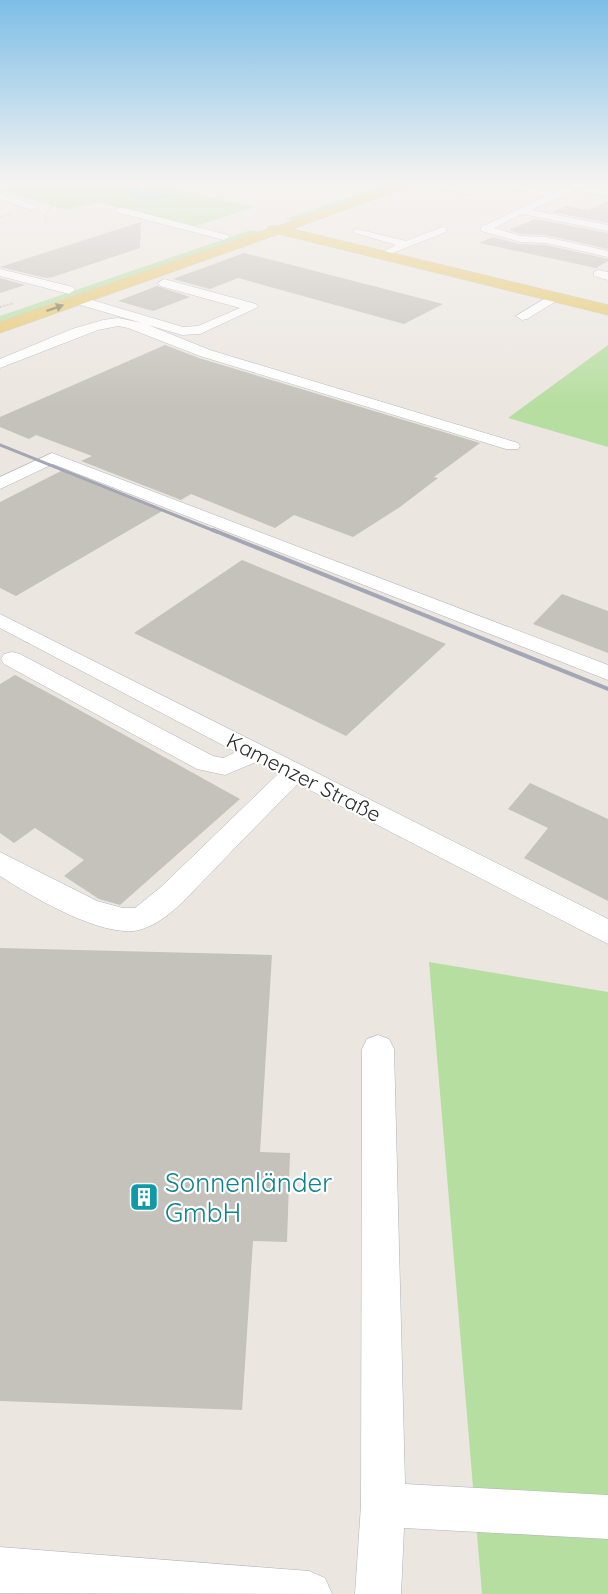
<svg xmlns="http://www.w3.org/2000/svg" width="608" height="1594" font-family="Quicksand,sans-serif">
  <style>
    .green { fill: #b7dea1 }
    .water { fill: #7ccce5 }
    .building { fill: #c5c1bb }
    .lines { fill: none; stroke-linecap: round; stroke-linejoin: round }
    .minor-casing { stroke: #b0b2bb; stroke-width: 1 }
    .major-casing { stroke: #c4c4c4; stroke-width: 1 }
    .path-far1 { stroke: #c4c4c4; stroke-width: 1.5; stroke-dasharray: 1.5 1.5; stroke-linecap: butt }
    .path { stroke: #c4c4c4; stroke-width: 2; stroke-dasharray: 2 1.5; stroke-linecap: butt }
    .minor { fill: #fff; fill-rule: evenodd }
    .major { fill: #e5c66c; fill-rule: evenodd }
    .rail-far1 { stroke: #a3a6b4; stroke-width: 3 }
    .rail { stroke: #a3a6b4; stroke-width: 4 }
    .oneway { fill: #7f7149 }
    .labels { text-anchor: middle; dominant-baseline: central; stroke-width: 4.5; stroke-linejoin: round; paint-order: stroke }
    .street-label { font-size: 21px; fill: #2c2c2c; stroke: #fff }
    .near-culture-label { font-size: 26px; fill: #0d838f; stroke: #fff; text-anchor: start }
  </style>
  <rect width="100%" height="100%" fill="#ece6e0"/>
  <g class="green">
    <polygon points="0,182 143,182 255,207 196,226 97,202 67,210 0,190"/>
    <polygon points="393,182 411,182 297,222 285,219"/>
    <polygon points="251,230 262,233 0,325 0,316"/>
    <polygon points="608,345 608,447 508,418"/>
    <polygon points="429,962 608,992 608,1594 482,1594"/>
  </g>
  <polygon class="water" points="134,186 140,187 141,191 187,199 133,200 129,193"/>
  <g class="building">
    <polygon points="608,201 608,223 552,212 566,206 588,210"/>
    <polygon points="535,219 608,233 608,249 546,235 521,234 509,230"/>
    <polygon points="141,222 140,248 53,277 46,278 0,267"/>
    <polygon points="493,237 520,244 546,245 608,259 608,261 596,268 479,243"/>
    <polygon points="244,253 280,262 443,304 404,324 238,278 210,289 173,279"/>
    <polygon points="0,278 25,285 0,293"/>
    <polygon points="157,286 190,297 153,311 118,301"/>
    <polygon points="165,345 199,358 480,443 434,477 438,478 400,507 353,537 294,515 275,528 191,494 181,500 81,461 92,456 36,435 29,439 0,427 0,417"/>
    <polygon points="63,470 164,510 16,596 0,588 0,502"/>
    <polygon points="242,560 446,644 346,736 134,633"/>
    <polygon points="562,594 608,611 608,653 533,624"/>
    <polygon points="15,675 56,697 240,799 120,905 99,899 64,876 84,860 35,828 14,843 0,833 0,684"/>
    <polygon points="530,783 608,819 608,901 524,858 548,828 508,809"/>
    <polygon points="0,948 272,955 260,1152 290,1153 287,1242 253,1241 242,1410 0,1401"/>
  </g>
  <g class="lines">
    <g class="minor-casing">
      <g id="minor">
        <polygon points="416,182 434,182 474,191 469,194"/>
        <polygon points="489,182 506,182 555,192 578,182 589,182 584,186 608,190 608,196 575,190 531,210 608,225 608,231 522,214 494,228 521,236 546,237 608,251 608,257 546,243 521,242 481,231 481,227 546,196"/>
        <polygon points="0,193 35,205 37,207 32,210 0,199"/>
        <polygon points="120,207 228,235 229,237 224,240 116,212 115,210"/>
        <polygon points="442,227 446,228 446,232 390,254 384,251 396,245 352,232 357,229 406,241"/>
        <polygon points="0,269 73,287 75,290 69,294 0,276"/>
        <polygon points="598,270 608,272 608,280 594,276 594,272"/>
        <polygon points="164,279 256,304 258,307 200,334 182,335 148,325 210,350 518,443 520,446 518,449 506,449 200,356 128,328 118,326 98,330 0,368 0,359 72,329 103,320 118,318 142,323 74,303 72,300 74,297 82,297 183,327 198,326 240,308 160,286 158,283"/>
        <polygon points="554,293 560,297 558,300 527,319 522,320 516,316"/>
        <polygon points="52,453 608,665 608,680 53,464 0,489 0,477"/>
        <path d="M0 614 608 919V944L298 784C269 813 240 842 212 872 195 888 179 909 159 921 151 926 142 930 133 931 95 934 31 896 0 876V852L97 901 123 908H135L161 887 278 774 256 762 225 775 197 769 4 664 1 659 4 654 12 652 20 654 213 756 223 758 236 752 0 628Z"/>
        <polygon points="378,1035 389,1039 394,1049 405,1484 608,1495 608,1539 404,1528 401,1594 355,1594 361,1505 362,1049 367,1039"/>
        <polygon points="0,1547 309,1571 325,1578 332,1594 0,1593"/>
      </g>
    </g>
    <g class="major-casing">
      <polygon id="major" points="404,182 421,182 293,229 608,305 608,315 279,234 0,333 0,322 267,229 269,226 278,226"/>
    </g>
    <g class="path-far1">
      <polyline points="154,203 214,200 221,202 178,210"/>
      <polyline points="0,217 11,214"/>
      <polyline points="46,221 45,215 51,207 109,184 124,183 126,187 122,192 124,198"/>
    </g>
    <polyline class="path" points="0,307 14,303"/>
    <use href="#minor" class="minor"/>
    <use href="#major" class="major"/>
    <polyline class="rail-far1" points="0,445 217,532"/>
    <polyline class="rail" points="213,530 608,689"/>
  </g>
  <defs><path id="oneway-solid" d="M-6-.8H1V-3.2L6.5 0L1 3.2V.8H-6Z" transform="scale(1.5)"/></defs>
  <use class="oneway" href="#oneway-solid" transform="translate(55 308) rotate(-19)"/>
  <linearGradient id="sky" x2="0" y2="1"><stop stop-color="#7dbee7"/><stop offset="0.45" stop-color="#f6f4f1"/><stop offset="1" stop-color="#f6f4f1" stop-opacity="0"/></linearGradient>
  <rect width="608" height="405" fill="url(#sky)"/>
  <defs>
    <g id="building-square" transform="scale(1.5)"><rect x="-9" y="-9" width="18" height="18" rx="4" fill="#0f9aa8" stroke="#fff"/><path d="M-4-6H4V6H1V3H-1V6H-4ZM-2.5-4.3h1.7v1.8h-1.7ZM.8-4.3h1.7v1.8H.8ZM-2.5-1h1.7V.8h-1.7ZM.8-1h1.7V.8H.8Z" fill="#fff"/></g>
  </defs>
  <g fill-rule="evenodd">
    <use href="#building-square" x="144" y="1197"/>
  </g>
  <g class="labels">
    <g class="street-label">
      <text transform="translate(304 777) rotate(27)">Kamenzer Straße</text>
    </g>
    <g class="near-culture-label">
      <text x="165" y="1182">Sonnenländer<tspan x="165" dy="30">GmbH</tspan></text>
    </g>
  </g>
</svg>
